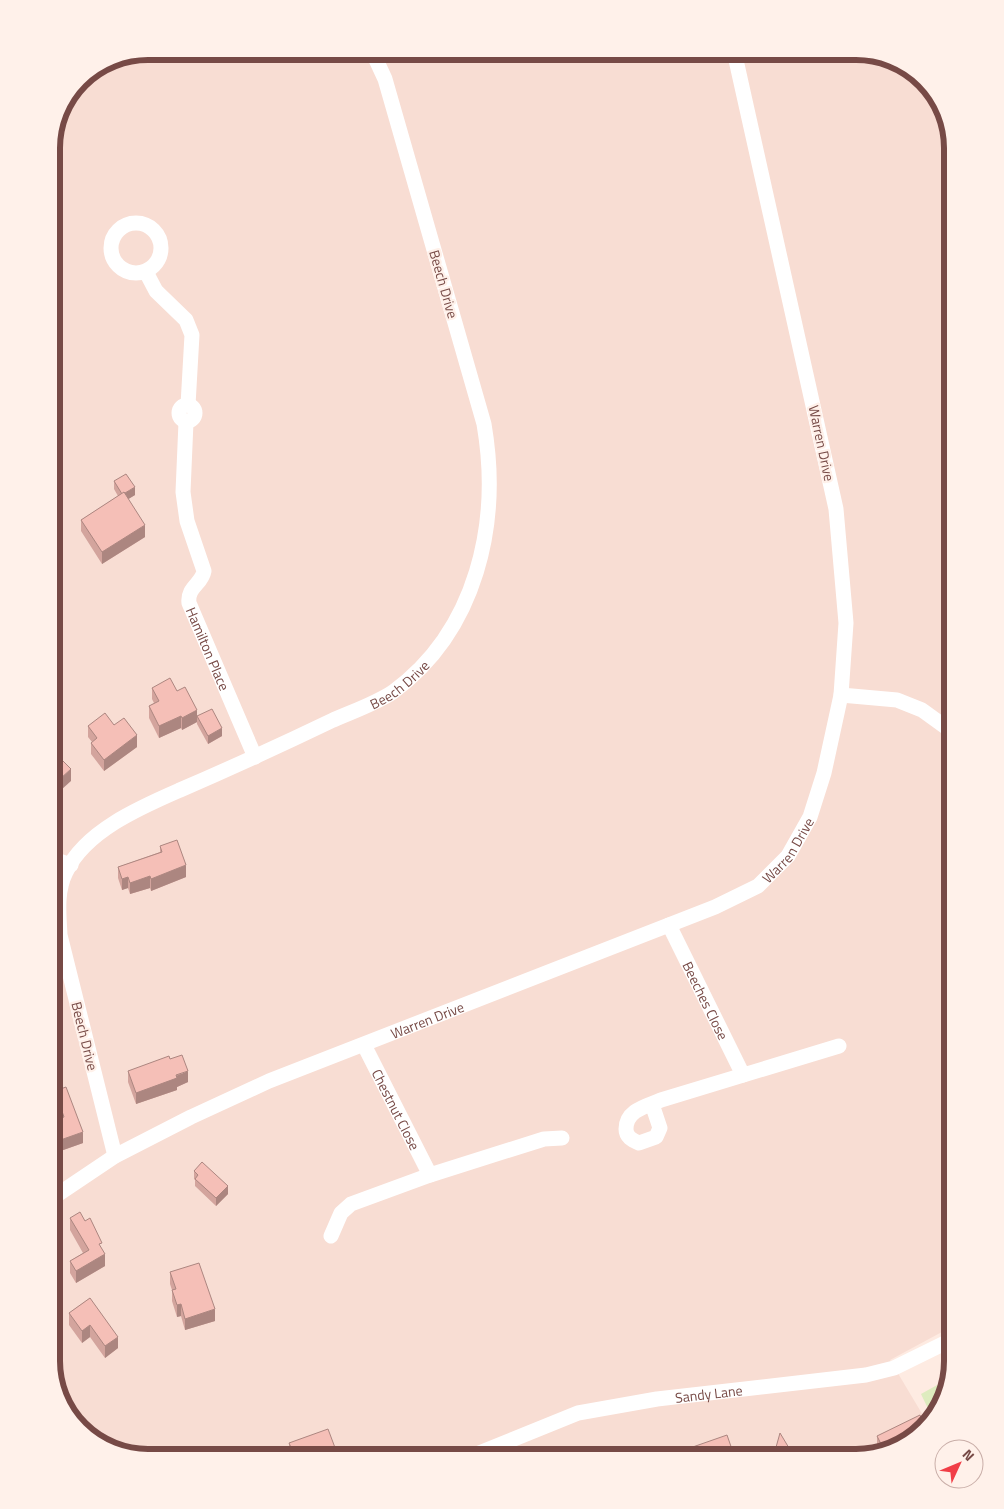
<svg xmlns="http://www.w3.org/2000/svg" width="1004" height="1509" font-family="'Titillium Web',sans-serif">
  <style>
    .residential { fill: #f8ddd3 }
    .green { fill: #deecbf }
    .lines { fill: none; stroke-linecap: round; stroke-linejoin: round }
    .minor { stroke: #fff; stroke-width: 15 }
    .wall { fill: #d3a49d }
    .shaded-wall { fill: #ac8680 }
    .building { fill: #f5bfb7; stroke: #ac8680 }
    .labels { text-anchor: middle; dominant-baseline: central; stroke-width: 4.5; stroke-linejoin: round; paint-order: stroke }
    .street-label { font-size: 14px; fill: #774a46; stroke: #fff1ea }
    .rim { fill: none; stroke: #774a46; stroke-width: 6 }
  </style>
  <rect width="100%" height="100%" fill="#feebe2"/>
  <polygon class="residential" points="148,51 862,51 904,64 940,100 953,148 953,1326 890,1360 927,1422 904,1445 856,1458 142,1458 100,1445 64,1409 51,1361 51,142 59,111 80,80 111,59"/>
  <polygon class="green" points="948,1379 940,1409 932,1417 921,1394"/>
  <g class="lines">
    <g class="minor">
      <circle cx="136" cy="248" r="25"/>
      <polyline points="146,272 156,291 186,320 192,335 188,405"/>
      <circle cx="187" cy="413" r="8"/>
      <path id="s1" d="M186 422 183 492 187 521 204 571C202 584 187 587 189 603L255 757"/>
      <polyline points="841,695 897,700 922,710 951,731"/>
      <polyline points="953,746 949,738 953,731"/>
      <polyline points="51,858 71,865"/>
      <path id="s2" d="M669 925 743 1075"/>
      <path id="s3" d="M364 1045 430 1175"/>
      <path d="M652 1104 660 1128 656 1137 639 1143C632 1140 626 1137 626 1129 626 1110 647 1106 661 1100L839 1046"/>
      <path id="s4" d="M115 1156 60 935C59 914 56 892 66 872 85 831 141 807 180 790 231 768 281 745 331 721 351 712 375 704 393 692 477 630 501 523 484 424L385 79 372 51"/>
      <path id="s5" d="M51 1199 115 1156 191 1117 269 1081 715 907 758 886 788 856 810 817 824 773 841 695 846 623 836 509 734 51"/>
      <polyline points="331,1236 341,1213 351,1204 430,1175 544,1139 562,1138"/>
      <path id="s6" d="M467 1458 578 1413 657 1399 866 1375 894 1368 953 1339"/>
    </g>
  </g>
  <g class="wall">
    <polygon points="114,481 135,495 128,499 145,537 102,564 81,531 81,520 118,496 114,489"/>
    <polygon points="152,688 177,691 197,722 182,730 181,728 159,738 149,718 149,706 154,703 152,699"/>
    <polygon points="197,716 222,736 208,744 197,724"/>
    <polygon points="114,725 137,747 104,771 91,754 91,743 92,742 88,737 88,726"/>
    <polygon points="160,846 186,877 151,891 150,888 130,894 128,888 122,890 118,878 118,867 160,852"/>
    <polygon points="170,1059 188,1082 177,1087 177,1090 136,1104 128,1082 128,1071"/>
    <polygon points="55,1091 83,1143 52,1154 51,1121 61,1118 55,1103"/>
    <polygon points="194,1171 228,1194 216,1206 195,1186 195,1180 194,1179"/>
    <polygon points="70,1218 102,1250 105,1266 76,1283 70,1273 70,1261 83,1253 70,1230"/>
    <polygon points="170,1272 215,1321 185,1330 181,1316 177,1317 172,1301 172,1290 170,1284"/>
    <polygon points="90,1298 118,1348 105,1358 90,1337 82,1343 69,1325 69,1313"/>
    <polygon points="877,1436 904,1445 879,1452 877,1447"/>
    <polygon points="289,1443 337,1458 289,1453"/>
    <polygon points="687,1449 735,1458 687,1458"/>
  </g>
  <g class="shaded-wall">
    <polygon points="135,487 135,495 122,503 122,495"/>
    <polygon points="145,525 145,537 102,564 102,552"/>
    <polygon points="58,604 58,615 52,619 52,622 51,622 51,608"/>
    <polygon points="197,710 197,722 182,730 182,718"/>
    <polygon points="181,716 181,728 159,738 159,726"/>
    <polygon points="222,728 222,736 208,744 208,736"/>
    <polygon points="137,735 137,747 104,771 104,760"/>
    <polygon points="71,769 71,781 51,799 51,787"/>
    <polygon points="186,865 186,877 151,891 151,879"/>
    <polygon points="150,876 150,888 130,894 130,883"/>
    <polygon points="128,877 128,888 122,890 122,879"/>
    <polygon points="188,1071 188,1082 177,1087 177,1090 136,1104 136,1093"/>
    <polygon points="83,1132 83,1143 52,1154 52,1143"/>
    <polygon points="228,1186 228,1194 216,1206 216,1198"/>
    <polygon points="105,1254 105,1266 76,1283 76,1271"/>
    <polygon points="181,1304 181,1316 177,1317 177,1305"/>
    <polygon points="215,1309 215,1321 185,1330 185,1319"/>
    <polygon points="90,1325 90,1337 82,1343 82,1331"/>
    <polygon points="118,1337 118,1348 105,1358 105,1346"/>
    <polygon points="337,1453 337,1458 324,1458"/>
  </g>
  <g class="building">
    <polygon points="126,474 135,487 125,493 124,492 122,494 114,481"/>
    <polygon points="124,492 145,525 102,552 81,520"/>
    <polygon points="52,593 58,604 51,608 51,594"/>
    <polygon points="170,678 177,691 185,687 197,710 182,718 181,716 159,726 149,706 159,701 152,688"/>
    <polygon points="212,709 222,728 208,736 197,716"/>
    <polygon points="105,713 114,725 124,718 137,735 104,760 91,743 97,738 88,726"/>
    <polygon points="56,754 71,769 51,787 51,758"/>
    <polygon points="177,840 186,865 151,879 150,876 130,883 128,877 122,879 118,867 162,852 160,846"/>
    <polygon points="182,1055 188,1071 176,1075 177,1078 136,1093 128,1071 169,1056 170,1059"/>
    <polygon points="66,1087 83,1132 52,1143 51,1121 64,1117 55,1091"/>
    <polygon points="202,1162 228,1186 216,1198 195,1179 198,1175 194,1171"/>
    <polygon points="80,1212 85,1221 90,1218 102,1243 99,1244 105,1254 76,1271 70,1261 89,1250 70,1218"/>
    <polygon points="199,1263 215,1309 185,1319 181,1304 177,1305 172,1290 176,1289 170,1272"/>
    <polygon points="90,1298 118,1337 105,1346 90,1325 82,1331 69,1313"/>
    <polygon points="920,1415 924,1425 904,1445 884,1450 877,1436"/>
    <polygon points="328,1429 337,1453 324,1458 277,1458 293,1452 289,1443"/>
    <polygon points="780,1433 795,1458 773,1458"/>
    <polygon points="727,1435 735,1458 690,1458 687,1449"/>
  </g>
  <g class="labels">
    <g class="street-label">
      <text transform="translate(444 284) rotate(74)">Beech Drive</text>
      <text transform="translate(822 443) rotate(78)">Warren Drive</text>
      <text stroke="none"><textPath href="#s1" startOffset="238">Hamilton Place</textPath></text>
      <text stroke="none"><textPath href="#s4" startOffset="679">Beech Drive</textPath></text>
      <text stroke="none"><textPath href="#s5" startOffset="822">Warren Drive</textPath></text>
      <text stroke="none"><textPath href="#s2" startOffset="84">Beeches Close</textPath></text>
      <text stroke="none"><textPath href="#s5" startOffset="418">Warren Drive</textPath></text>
      <text transform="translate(85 1036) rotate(76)">Beech Drive</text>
      <text stroke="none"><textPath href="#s3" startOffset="72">Chestnut Close</textPath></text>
      <text stroke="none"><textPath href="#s6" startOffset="252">Sandy Lane</textPath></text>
    </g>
  </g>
  <path d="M0 0H1004V1509H0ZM148 60H856A88 88 0 0 1 944 148V1361A88 88 0 0 1 856 1449H148A88 88 0 0 1 60 1361V148A88 88 0 0 1 148 60Z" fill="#fff1ea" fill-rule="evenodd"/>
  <path class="rim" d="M148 60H856A88 88 0 0 1 944 148V1361A88 88 0 0 1 856 1449H148A88 88 0 0 1 60 1361V148A88 88 0 0 1 148 60Z"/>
  <g transform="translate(959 1464) rotate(46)"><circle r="24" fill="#fff1ea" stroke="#c9aea8"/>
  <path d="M0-4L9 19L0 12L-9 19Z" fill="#f13e47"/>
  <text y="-8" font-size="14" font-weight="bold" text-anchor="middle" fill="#774a46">N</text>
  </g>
</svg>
